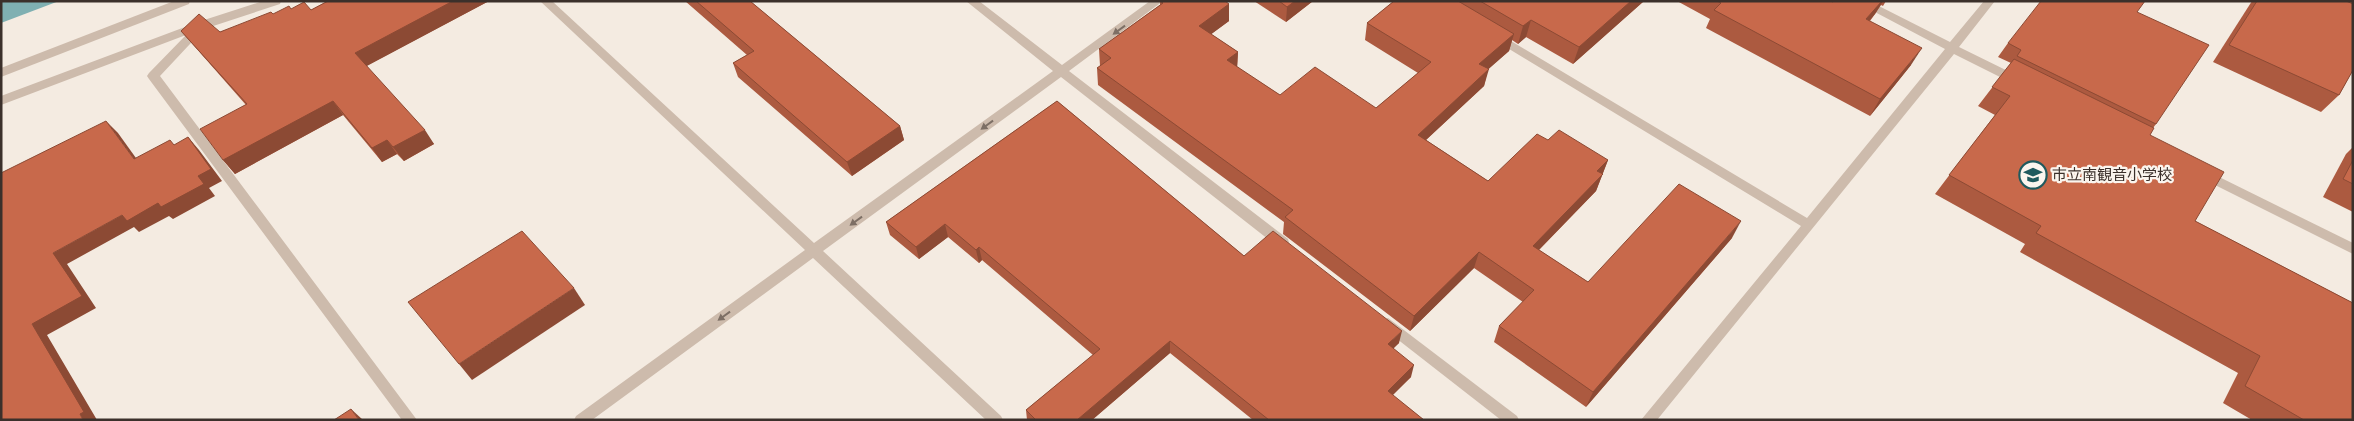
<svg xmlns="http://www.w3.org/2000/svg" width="2354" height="421" font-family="'Roboto Condensed','Noto Sans JP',sans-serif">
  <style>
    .water { fill: #7fb0b2 }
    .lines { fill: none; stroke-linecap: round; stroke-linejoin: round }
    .minor { fill: #cdbbac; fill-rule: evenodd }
    .wall { fill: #ac5a40 }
    .shaded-wall { fill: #8c4a34 }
    .building { fill: #c8694b; stroke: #8c4a34 }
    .oneway { fill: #7d6f65 }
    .labels { text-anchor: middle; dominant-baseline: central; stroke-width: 4.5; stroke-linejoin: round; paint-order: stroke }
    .poi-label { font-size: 15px; fill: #3b302b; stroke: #fbf5ee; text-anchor: start }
  </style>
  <rect width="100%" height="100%" fill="#f4ebe1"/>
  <polygon class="water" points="1,1 59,1 1,23"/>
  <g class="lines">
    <g class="minor">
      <polygon points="174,1 190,1 189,4 1,77 1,68"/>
      <polygon points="263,1 281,1 280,4 204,29 160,76 417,420 402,420 149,79 147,76 149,73 186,35 1,105 1,96 201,21"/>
      <polygon points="540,1 552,1 814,243 1053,71 966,1 979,1 1062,65 1150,1 1163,1 1069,71 1288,239 1289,243 1288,247 1278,247 1061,77 823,251 1001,416 1003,420 986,420 813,258 592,420 574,420 576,416 805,250"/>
      <polygon points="1854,1 1869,1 1950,42 1984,1 1995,1 1959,47 2022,78 2024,81 2018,85 2014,84 1954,54 1657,420 1641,420 1801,226 1491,38 1493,35 1501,35 1807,218 1945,49"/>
      <polygon points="2203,169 2353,243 2353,254 2199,177 2197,174 2199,171"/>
      <polygon points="1388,318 1517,416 1519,420 1501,420 1383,328 1381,324 1383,320"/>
    </g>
  </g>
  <g class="wall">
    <polygon points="328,1 489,1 366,66 434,144 404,161 397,154 382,162 343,115 235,174 223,160 246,105 181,31 220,32 291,9 311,10"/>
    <polygon points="685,1 750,1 900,126 904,140 852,176 738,77 733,63 747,55"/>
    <polygon points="1160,1 1229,4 1229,21 1211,34 1238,52 1237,67 1280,95 1376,108 1418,73 1365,40 1367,23 1394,1 1644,1 1573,64 1526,37 1518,44 1512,40 1509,51 1488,69 1484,86 1426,140 1488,181 1548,140 1608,160 1596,191 1539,250 1588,282 1732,238 1586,407 1494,342 1499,326 1523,302 1474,268 1410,331 1283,234 1284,222 1098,85 1097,68 1100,66 1099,49 1160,5"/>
    <polygon points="1254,1 1313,1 1286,22"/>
    <polygon points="1677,1 1831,1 1833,2 1833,1 1886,1 1883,6 1881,5 1875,14 1870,21 1911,65 1870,116 1706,28 1710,19"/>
    <polygon points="2252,1 2353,1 2353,70 2339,95 2321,112 2213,62"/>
    <polygon points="2137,12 2156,124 2153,128 2150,135 2195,221 2353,303 2353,420 2252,420 2223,403 2238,373 2020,252 2025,244 1935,194 1995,115 1978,106 2011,63 1998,57 2008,43"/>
    <polygon points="1057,101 1244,256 1399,343 1393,348 1411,377 1392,395 1424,420 1253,420 1170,353 1092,420 1027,420 1026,410 1093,355 982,260 979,263 948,237 919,259 890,235 886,222"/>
    <polygon points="2353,147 2353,212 2323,197 2346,154"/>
  </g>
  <g class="shaded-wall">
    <polygon points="453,1 489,1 365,67 355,53"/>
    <polygon points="1295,1 1313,1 1286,22 1287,7"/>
    <polygon points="1631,1 1644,1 1573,64 1579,47"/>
    <polygon points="1882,1 1883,1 1875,14 1856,36 1866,19"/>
    <polygon points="1229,4 1229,21 1198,44 1199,26"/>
    <polygon points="1531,20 1526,37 1518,44 1523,26"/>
    <polygon points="1514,34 1509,51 1475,81 1479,64"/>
    <polygon points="1922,48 1911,65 1870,116 1880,99"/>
    <polygon points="1238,52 1237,69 1227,60"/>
    <polygon points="1489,69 1484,86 1414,151 1418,135"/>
    <polygon points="333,101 343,115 235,174 223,160"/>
    <polygon points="106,121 118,133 146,172 134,159"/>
    <polygon points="900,126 904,140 852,176 847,162"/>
    <polygon points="425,130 434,144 404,161 393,147"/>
    <polygon points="188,137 199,150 222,181 209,188 215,196 173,219 169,216 139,232 134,227 67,264 96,308 47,335 97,420 83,420 32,324 53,253 122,215"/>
    <polygon points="387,140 397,154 382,162 372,148"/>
    <polygon points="1608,160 1596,191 1527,262 1533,246 1597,171"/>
    <polygon points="1741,221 1732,238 1586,407 1593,392"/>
    <polygon points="945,224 948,237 919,259 916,247"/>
    <polygon points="979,247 982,260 979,263 976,250"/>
    <polygon points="1479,252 1474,268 1410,331 1414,316"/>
    <polygon points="574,288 585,305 472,380 459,364"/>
    <polygon points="1402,331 1399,343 1385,357 1388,344"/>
    <polygon points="1170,341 1170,353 1092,420 1077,420"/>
    <polygon points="1414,365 1411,377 1385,403 1388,391"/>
    <polygon points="351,409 363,420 359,420"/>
  </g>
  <g class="building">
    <polygon points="328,1 453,1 355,53 425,130 393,147 387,140 372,148 333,101 223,160 200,129 247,104 181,31 199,14 220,32 271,12 273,14 289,6 291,9 304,2 311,10"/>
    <polygon points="696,1 750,1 900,126 847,162 733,63 754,51"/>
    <polygon points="1160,1 1225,1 1229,4 1199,26 1238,52 1227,60 1280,95 1315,67 1376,108 1431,62 1367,23 1394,1 1458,1 1514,34 1479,64 1489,69 1418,135 1488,181 1537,134 1548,140 1559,130 1608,160 1597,171 1603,174 1533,246 1588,282 1679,184 1741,221 1593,392 1499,326 1534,290 1479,252 1414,316 1285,217 1293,210 1097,68 1111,58 1099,49 1163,3"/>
    <polygon points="1279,1 1295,1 1287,7"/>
    <polygon points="1480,1 1631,1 1579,47 1531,20 1523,26"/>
    <polygon points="1717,1 1831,1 1833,2 1833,1 1882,1 1866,19 1922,48 1880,99 1714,10 1721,3"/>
    <polygon points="2041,1 2145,1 2137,12 2209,45 2156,124 2017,56 2021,50 2008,43"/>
    <polygon points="2257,1 2346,1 2353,4 2353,70 2339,95 2229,45"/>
    <polygon points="2014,59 2154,128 2150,135 2224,172 2195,221 2353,303 2353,418 2352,420 2304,420 2245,386 2260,356 2036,233 2041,226 1949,175 2010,96 1992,87"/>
    <polygon points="1057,101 1244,256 1273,231 1402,331 1388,344 1414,365 1388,391 1424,420 1269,420 1170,341 1077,420 1036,420 1026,410 1100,349 979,247 976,250 945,224 916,247 886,222"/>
    <polygon points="106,121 134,159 170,140 174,145 188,137 211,169 198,176 204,184 161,207 158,203 127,221 122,215 53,253 82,296 32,324 84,412 80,414 83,420 1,420 1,173"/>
    <polygon points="2353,160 2353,184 2343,179"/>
    <polygon points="522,231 574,288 459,364 408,302"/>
    <polygon points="351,409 359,420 334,420"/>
  </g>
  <defs><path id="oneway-solid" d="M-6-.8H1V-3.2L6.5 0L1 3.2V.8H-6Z" transform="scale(1.25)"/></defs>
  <g class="oneway">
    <use href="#oneway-solid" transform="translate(1119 30) rotate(144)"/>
    <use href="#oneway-solid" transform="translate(987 125) rotate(144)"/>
    <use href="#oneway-solid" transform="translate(856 221) rotate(144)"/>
    <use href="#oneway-solid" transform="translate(724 316) rotate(144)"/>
  </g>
  <defs>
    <g id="school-ring" transform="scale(1.4375)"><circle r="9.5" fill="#fbf5ee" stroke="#1f5a5e" stroke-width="1.5"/><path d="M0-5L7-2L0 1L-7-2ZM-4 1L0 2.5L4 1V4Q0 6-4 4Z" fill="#1f5a5e"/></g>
  </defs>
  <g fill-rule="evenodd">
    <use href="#school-ring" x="2033" y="175"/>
  </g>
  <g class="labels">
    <g class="poi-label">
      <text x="2052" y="175">市立南観音小学校</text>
    </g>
  </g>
  <rect width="2354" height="421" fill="none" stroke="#3b302b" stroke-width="5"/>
</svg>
